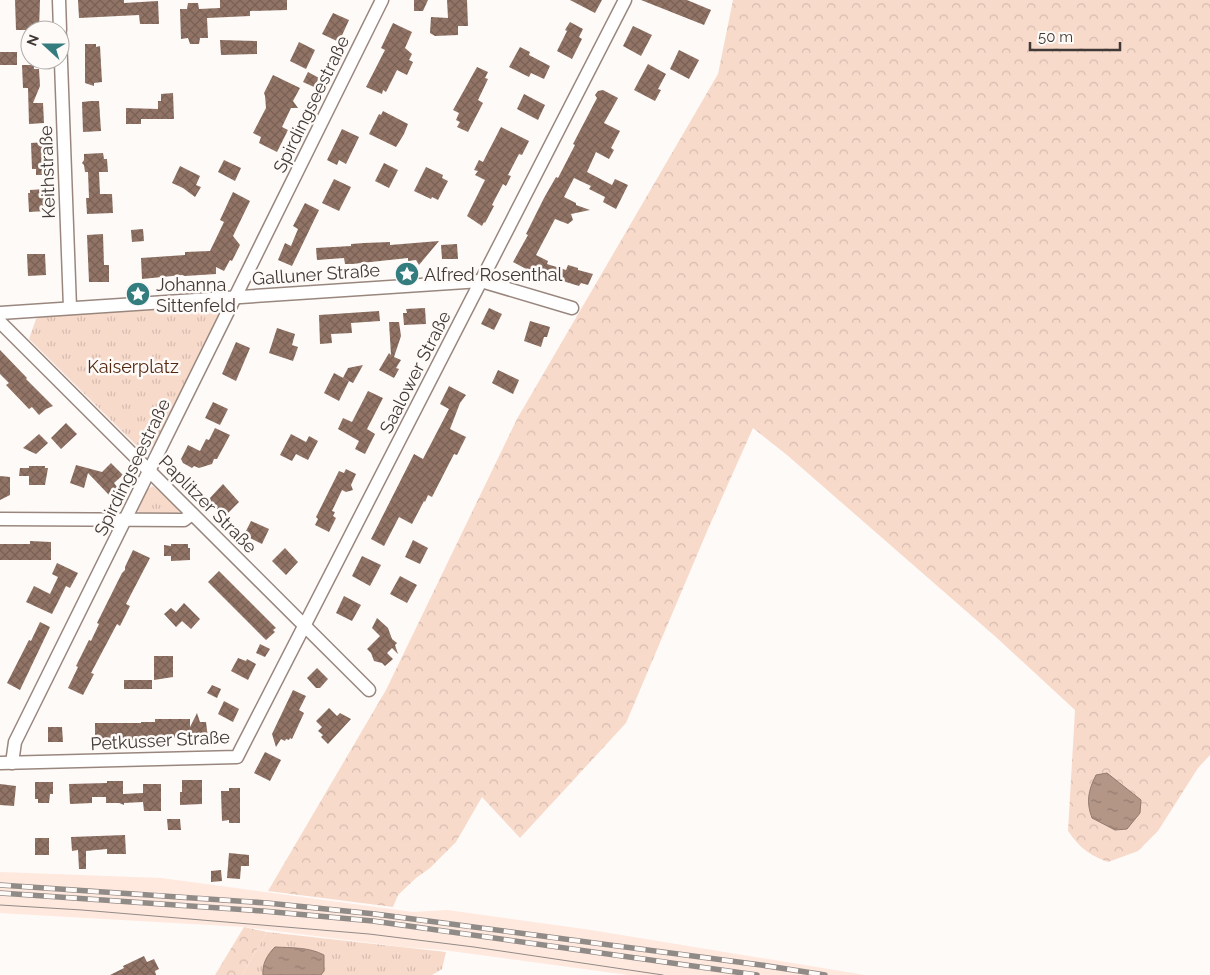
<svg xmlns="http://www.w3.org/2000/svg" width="1210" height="975" font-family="Raleway,sans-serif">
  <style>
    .built { fill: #ffe8dd }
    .grass { fill: url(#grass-tufts) }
    .forest { fill: url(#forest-crowns) }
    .water { fill: url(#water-ripples); stroke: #927a6e }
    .building { fill: url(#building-cross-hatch) }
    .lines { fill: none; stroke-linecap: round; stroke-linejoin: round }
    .minor-casing { stroke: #99877e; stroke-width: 15 }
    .minor { stroke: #fff; stroke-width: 12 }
    .tram { stroke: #918b88; stroke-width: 1 }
    .rail-casing { stroke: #918b88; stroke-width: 5.5 }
    .rail { stroke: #fefaf8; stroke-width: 4; stroke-dasharray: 11; stroke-linecap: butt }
    .labels { text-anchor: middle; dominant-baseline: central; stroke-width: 5; stroke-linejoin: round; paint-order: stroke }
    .street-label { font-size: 18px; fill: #413935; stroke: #fefaf8 }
    .poi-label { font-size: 18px; fill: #413935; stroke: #fefaf8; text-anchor: start }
    .park-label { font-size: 18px; fill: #522810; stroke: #fefaf8 }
  </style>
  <defs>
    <pattern id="grass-tufts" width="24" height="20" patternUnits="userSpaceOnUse" patternTransform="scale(1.25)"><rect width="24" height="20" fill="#f8dacb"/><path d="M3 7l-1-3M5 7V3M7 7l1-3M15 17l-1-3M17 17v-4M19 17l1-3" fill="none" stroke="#d6bcaf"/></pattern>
    <pattern id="forest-crowns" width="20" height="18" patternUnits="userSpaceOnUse" patternTransform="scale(1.25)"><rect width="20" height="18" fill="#f8dacb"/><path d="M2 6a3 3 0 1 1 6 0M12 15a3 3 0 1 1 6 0" fill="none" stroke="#d6bcaf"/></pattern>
    <pattern id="water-ripples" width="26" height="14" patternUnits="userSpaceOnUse" patternTransform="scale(1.25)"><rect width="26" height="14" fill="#b49687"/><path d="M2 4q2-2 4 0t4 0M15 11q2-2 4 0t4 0" fill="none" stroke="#947b6f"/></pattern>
    <pattern id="building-cross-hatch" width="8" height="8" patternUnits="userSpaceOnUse" patternTransform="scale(1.25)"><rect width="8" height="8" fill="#917466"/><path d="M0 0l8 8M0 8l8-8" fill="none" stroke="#786055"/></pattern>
  </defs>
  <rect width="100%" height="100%" fill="#fefaf8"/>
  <polygon class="built" points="0,872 161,878 413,912 447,910 591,930 865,975 628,975 443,950 403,947 244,927 0,913"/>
  <g class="grass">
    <path d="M205 307 217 311 218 315 217 320 156 445C149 451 147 452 139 448L29 339 36 319 40 316Z"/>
    <polygon points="153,486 179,509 178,515 139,514 138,510 148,489"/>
    <polygon points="267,932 446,952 442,969 432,975 242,975"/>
  </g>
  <g class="forest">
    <path d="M733 0H1210V755L1198 768 1158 831 1138 851 1108 862C1089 855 1080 848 1068 831L1075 710 997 638 787 455 753 428 708 529 626 723 520 838 482 797 456 842 430 868 416 878 398 895 393 907 268 891 386 690 517 419 718 74Z"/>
    <polygon points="244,927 267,932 242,975 215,975"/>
  </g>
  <g class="water">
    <path d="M1107 773 1141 800 1140 813 1127 829 1115 830 1092 818C1086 802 1088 791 1096 775Z"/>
    <path d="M275 947C292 948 309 947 324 955V971L321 975H263C262 964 267 955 275 947Z"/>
  </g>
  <g class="building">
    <polygon points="15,0 40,0 39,30 16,30"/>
    <polygon points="78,0 124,0 124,3 158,1 159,24 140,24 139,15 79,18"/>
    <polygon points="220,0 287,0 287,10 250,11 250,16 207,18 208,38 200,38 199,44 190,44 188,38 181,39 180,9 187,9 188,3 198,3 199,9 220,8"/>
    <polygon points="414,0 428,0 423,11 414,11"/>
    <polygon points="447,0 467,0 468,26 458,26 458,35 435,36 430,33 431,17 448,18"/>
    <polygon points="570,0 602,0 595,13"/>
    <polygon points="641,0 687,0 711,10 704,25"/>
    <polygon points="333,13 349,20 339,42 322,34"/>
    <polygon points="570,22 583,29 579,37 582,39 572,59 557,51 567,31 565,30"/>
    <polygon points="393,23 412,32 405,48 412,54 409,60 413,62 407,75 397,70 386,92 383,90 382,94 366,87 385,50 381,48"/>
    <polygon points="633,26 652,35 641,56 623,46"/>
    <polygon points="220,40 257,41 257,54 221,55"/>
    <polygon points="299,42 315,50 306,69 290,61"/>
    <polygon points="85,44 96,44 96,47 100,46 102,82 94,83 94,86 85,83"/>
    <polygon points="520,47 530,52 529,55 550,66 544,79 531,73 529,77 509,67"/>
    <polygon points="679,50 699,60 689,79 670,69"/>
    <rect x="0" y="52" width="17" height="13"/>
    <polygon points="648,64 666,74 658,89 661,90 655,101 634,90"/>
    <polygon points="22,65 34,65 34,69 39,69 40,86 33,103 43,103 44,123 29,124 28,88 23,88"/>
    <polygon points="477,67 488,72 485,78 488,79 478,100 483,103 468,132 457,127 460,122 456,120 459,113 453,110"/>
    <polygon points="308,72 319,78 314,87 303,82"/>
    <polygon points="273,75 300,88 293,101 298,108 291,108 282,127 288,130 277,152 259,143 261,137 253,133 266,108 265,96 264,93"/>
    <polygon points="603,90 618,98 604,123 620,131 611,148 614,150 609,159 596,152 587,172 612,185 615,179 628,185 616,209 603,202 605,197 589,189 591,186 574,178 564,197 576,203 576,205 590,210 571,214 573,220 568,224 555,219 536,255 548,261 547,264 566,270 568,265 578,268 578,270 593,274 588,285 581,283 579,286 553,278 532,267 530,271 513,262 528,235 526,234 544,198 556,177 558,178 575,145 573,144 597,98 595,95 598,91"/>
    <polygon points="173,93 174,119 141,119 141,124 126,124 126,108 158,109 158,101 161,101 161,94"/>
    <polygon points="524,94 545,105 538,120 517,109"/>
    <polygon points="91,101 99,101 101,131 83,132 82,102"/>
    <polygon points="383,111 408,124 404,134 396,147 369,134 379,114 381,115"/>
    <polygon points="501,127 529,141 522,155 519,154 508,175 511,176 506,186 503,184 494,201 492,205 494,206 485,223 484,222 482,226 467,216 485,180 475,175 478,171 474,170 479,160 483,162 486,156"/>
    <polygon points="342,129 359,137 346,164 339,160 337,165 327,160"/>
    <polygon points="45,142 47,175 36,175 36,169 32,169 31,143"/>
    <polygon points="103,153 104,159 107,159 108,172 99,172 100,194 112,194 113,213 87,214 86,198 89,198 88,172 85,172 84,165 82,163 84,160 84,154"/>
    <polygon points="224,160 241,168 235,181 218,172"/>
    <polygon points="384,163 398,170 389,188 375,181"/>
    <polygon points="180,166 200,176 196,185 201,187 195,197 183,188 172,183"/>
    <polygon points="426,167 443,175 442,178 448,181 438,200 432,197 431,199 414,191"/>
    <polygon points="334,179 351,187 339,211 322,203"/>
    <polygon points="45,189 46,211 29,212 28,193 30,193 30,190"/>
    <polygon points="233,192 250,201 233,236 240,245 232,261 230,260 224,271 216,267 216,274 185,276 182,275 142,279 141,258 185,255 185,252 210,251 224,222 220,220"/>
    <polygon points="305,203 319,210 292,266 278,260 285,243 291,246 298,229 293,226"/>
    <polygon points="143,229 144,241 132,242 131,230"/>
    <polygon points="103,234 104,265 109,265 109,282 89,282 87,235"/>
    <polygon points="439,241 419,265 416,260 408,261 408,258 352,264 345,264 344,258 317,260 316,248 351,246 351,244 364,243 390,242 390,245"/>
    <polygon points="457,244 458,259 442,259 441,245"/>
    <polygon points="27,254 45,254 46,275 28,276"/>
    <polygon points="425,308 426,324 404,325 403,313 407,313 406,309"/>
    <polygon points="489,308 502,314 494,330 481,324"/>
    <polygon points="379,311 380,321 351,323 352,333 331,334 332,343 320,344 319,315"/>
    <polygon points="530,321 550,327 547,337 544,337 541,347 524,341"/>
    <polygon points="389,322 399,322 401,336 394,357 401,360 396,368 399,369 394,378 379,370 389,353 391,355"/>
    <polygon points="277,328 295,334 292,345 298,347 293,361 269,353"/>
    <polygon points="236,342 250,348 236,381 222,374"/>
    <polygon points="0,350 27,378 26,379 53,406 46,409 39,415 32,407 29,409 6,385 9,383 0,374"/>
    <polygon points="363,365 353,383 343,378 348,368"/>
    <polygon points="498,370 519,380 513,394 492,383"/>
    <polygon points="334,373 349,381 339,401 324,393"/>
    <polygon points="449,386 466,395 460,403 450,429 466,437 457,455 454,454 432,497 428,495 425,502 424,501 412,524 399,517 384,546 371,539 414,454 423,459 449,409 440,404"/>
    <polygon points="368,391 383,398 367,429 375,434 365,454 355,449 359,441 338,429 343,418 352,422"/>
    <polygon points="213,402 228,409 220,425 205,418"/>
    <polygon points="66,423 77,434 61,449 51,438"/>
    <polygon points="215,428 230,435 217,459 214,459 212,464 199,468 194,466 192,468 183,463 181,459 188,445 200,451 206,439 209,440"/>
    <polygon points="39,434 48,443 36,454 23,448"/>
    <polygon points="291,434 306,442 309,436 318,441 308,460 296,454 292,461 280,455"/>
    <polygon points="111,463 123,475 114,483 117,487 109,495 88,473 84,488 70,483 76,465 102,472"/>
    <polygon points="29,466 45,466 45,468 48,468 45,485 29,485 29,476 19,476 20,468 29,468"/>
    <polygon points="346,469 356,474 351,485 353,490 346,492 342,490 332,511 335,512 333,516 336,518 329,532 315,525 318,519 316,517 339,471 344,473"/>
    <polygon points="0,476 10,477 10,495 0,500"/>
    <polygon points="223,484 239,502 226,515 220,509 219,511 208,500"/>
    <polygon points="251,521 269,529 262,544 244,535"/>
    <polygon points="413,540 428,548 420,564 405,557"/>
    <polygon points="30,541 51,542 51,560 0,560 0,544 30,544"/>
    <polygon points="171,544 188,544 188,548 190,548 190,560 171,561 171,556 164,556 164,545 171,546"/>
    <polygon points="285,548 298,562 286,575 272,561"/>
    <polygon points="133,550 150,558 126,604 130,606 120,626 117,624 91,673 94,674 83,695 68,688 78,667 76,666 89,640 91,641 99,624 97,623 122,573 125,570 125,567"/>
    <polygon points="362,556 381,565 370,586 352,576"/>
    <polygon points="57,563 78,573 70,588 66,586 52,614 26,602 34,586 50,594 58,577 52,574"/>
    <polygon points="219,571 276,628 273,630 275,632 266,640 208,582"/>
    <polygon points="400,576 417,585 407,603 390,594"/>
    <polygon points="344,596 361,605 352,621 336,613"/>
    <polygon points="184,603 200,619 191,629 182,621 176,627 164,614 171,608 176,612"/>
    <polygon points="377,618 388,628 392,639 397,643 395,645 398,654 392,648 387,653 393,659 385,666 382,663 374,661 371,653 367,649 380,636 372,628"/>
    <polygon points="40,622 50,627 20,690 7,683 29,640 31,641"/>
    <polygon points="260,644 270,649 265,657 256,653"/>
    <polygon points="154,656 173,656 173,677 154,680"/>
    <polygon points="238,658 246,661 247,659 256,664 248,680 231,671"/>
    <polygon points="317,668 328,679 320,688 316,688 307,678"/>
    <rect x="124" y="680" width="28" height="9"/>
    <polygon points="212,685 221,689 217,698 207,693"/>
    <polygon points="293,690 306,696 299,710 304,713 292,739 290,738 289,740 286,739 285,741 281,739 276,747 272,734"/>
    <polygon points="224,701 239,709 233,722 218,714"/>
    <polygon points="329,708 337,716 340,713 351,719 328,744 321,737 323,735 318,731 322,727 316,721"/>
    <polygon points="197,713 200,722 206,722 208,738 147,737 141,738 141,740 95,741 95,723 141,723 141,722 155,722 155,719 190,719 190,727"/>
    <polygon points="48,727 62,727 63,742 48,742"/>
    <polygon points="265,752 281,760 270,781 254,773"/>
    <polygon points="182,780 202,780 202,804 180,805 180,792 182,792"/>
    <polygon points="107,781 123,781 123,794 143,793 143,784 161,784 161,811 144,811 143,802 124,803 124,805 119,803 106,803 106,797 92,797 92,803 70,804 69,784 107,783"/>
    <polygon points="35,782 53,782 53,794 50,794 49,803 38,803 38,799 35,799"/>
    <polygon points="0,784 16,786 14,806 0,805"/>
    <polygon points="229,788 240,788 240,823 229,823 229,820 222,821 221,791 229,791"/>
    <polygon points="167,819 180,819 181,830 168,830"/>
    <polygon points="125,835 126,854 107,854 107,849 86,851 86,869 79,869 78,850 72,851 71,837"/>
    <rect x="35" y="838" width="14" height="17"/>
    <polygon points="229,853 249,855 249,866 241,866 240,879 227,878"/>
    <polygon points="221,870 222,881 211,882 211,871"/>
    <polygon points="144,956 147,962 154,959 159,969 155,971 156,975 110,975 124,968 123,966"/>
  </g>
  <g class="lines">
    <g class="minor-casing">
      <g id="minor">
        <polyline points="59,0 60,30"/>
        <polyline points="60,35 70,308"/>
        <polyline points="0,313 481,281 572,308"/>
        <polyline points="0,322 369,690"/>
        <polyline points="0,519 184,520 192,514"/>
        <polyline points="0,763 237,757 625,0"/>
        <polyline points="12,763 15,742 382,0"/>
      </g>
    </g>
    <use href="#minor" class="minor"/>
    <polyline class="tram" points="0,905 82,910 369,934 474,947 663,975"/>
    <g class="rail-casing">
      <g id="rail">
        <polyline points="0,885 267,903 375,914 761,965 825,975"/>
        <polyline points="0,893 263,911 373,921 757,975"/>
      </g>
    </g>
    <use href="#rail" class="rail"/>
  </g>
  <defs>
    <g id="sight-disc" transform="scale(1.25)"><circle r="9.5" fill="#347d7f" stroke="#fefaf8"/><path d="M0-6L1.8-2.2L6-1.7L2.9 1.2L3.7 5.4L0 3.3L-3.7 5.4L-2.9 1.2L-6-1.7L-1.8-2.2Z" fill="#fff"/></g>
  </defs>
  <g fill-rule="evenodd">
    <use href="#sight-disc" x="407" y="274"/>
    <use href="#sight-disc" x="138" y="294"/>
  </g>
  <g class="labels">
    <g class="street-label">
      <text transform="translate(311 104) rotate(-64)">Spirdingseestraße</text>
      <text transform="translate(47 172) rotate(-92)">Keithstraße</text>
      <text transform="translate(316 274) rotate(-4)">Galluner Straße</text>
      <text transform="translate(415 372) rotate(-63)">Saalower Straße</text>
      <text transform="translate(132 467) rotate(-64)">Spirdingseestraße</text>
      <text transform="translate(208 504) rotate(45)">Paplitzer Straße</text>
      <text transform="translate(160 740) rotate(-3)">Petkusser Straße</text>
    </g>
    <g class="poi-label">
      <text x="424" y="274">Alfred Rosenthal</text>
      <text x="156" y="284">Johanna<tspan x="156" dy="21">Sittenfeld</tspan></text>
    </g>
    <g class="park-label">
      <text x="133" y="366">Kaiserplatz</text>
    </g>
  </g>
  <g transform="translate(45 45) rotate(291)"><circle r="24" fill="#fefaf8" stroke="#b2adaa"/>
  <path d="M0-4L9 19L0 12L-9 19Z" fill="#347d7f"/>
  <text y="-8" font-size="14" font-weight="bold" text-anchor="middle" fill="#413935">N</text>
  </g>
  <path d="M1030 42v8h90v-8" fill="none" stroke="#413935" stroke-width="2.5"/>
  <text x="1038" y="42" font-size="15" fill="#413935" stroke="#fefaf8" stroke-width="4" paint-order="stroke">50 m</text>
</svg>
